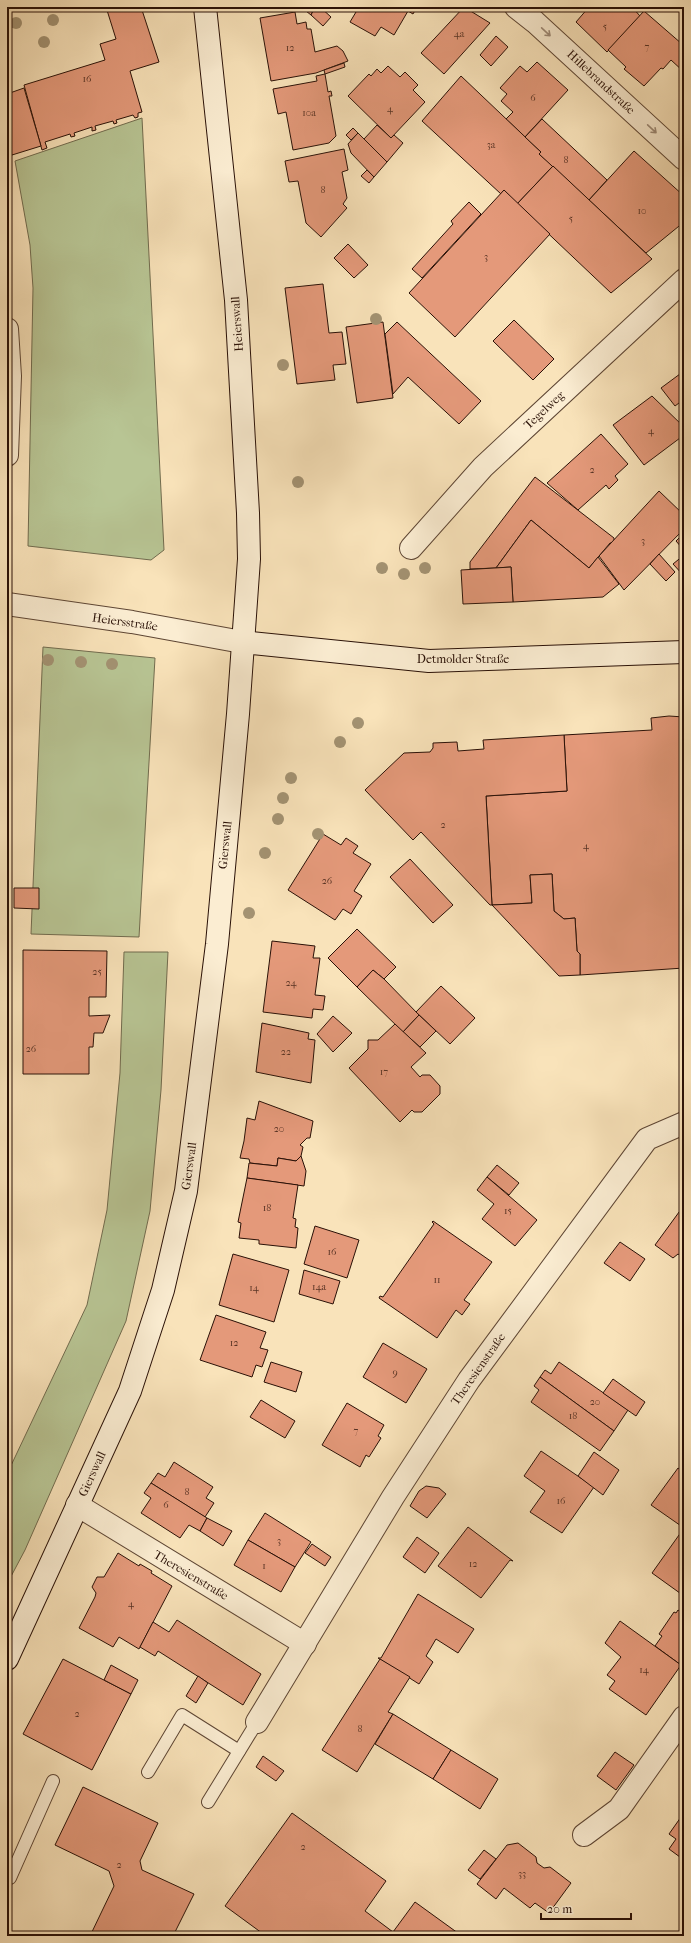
<svg xmlns="http://www.w3.org/2000/svg" width="691" height="1943" font-family="'IM FELL French Canon',serif">
  <style>
    .green { fill: #b8c594; stroke: #716b4e }
    .building { fill: #e4997a; stroke: #2a1107 }
    .lines { fill: none; stroke-linecap: round; stroke-linejoin: round }
    .lane-casing { stroke: #5e4634; stroke-width: 14 }
    .street-casing { stroke: #5e4634; stroke-width: 24 }
    .secondary-casing { stroke: #2a1107; stroke-width: 24 }
    .lane { stroke: #fbedd2; stroke-width: 12 }
    .street { stroke: #fbedd2; stroke-width: 22 }
    .secondary { stroke: #fbedd2; stroke-width: 22 }
    .tree { fill: #a39272 }
    .oneway { stroke: #9d8a77 }
    .labels { text-anchor: middle; dominant-baseline: central; stroke-width: 3; stroke-linejoin: round; paint-order: stroke }
    .number-label { font-size: 10px; fill: #583324 }
    .street-label { font-size: 12px; fill: #2a1107; stroke: #fbedd2 }
  </style>
  <rect width="100%" height="100%" fill="#f9e3ba"/>
  <filter id="stains"><feTurbulence type="fractalNoise" baseFrequency=".005" numOctaves="4"/><feColorMatrix values="0 0 0 0 .2 0 0 0 0 .09 0 0 0 0 .02 0 0 0 .5 -.17"/></filter>
  <radialGradient id="worn" r=".72"><stop offset=".6" stop-color="#630" stop-opacity="0"/><stop offset="1" stop-color="#630" stop-opacity=".3"/></radialGradient>
  <g class="green">
    <polygon points="142,118 164,550 151,560 28,546 33,288 30,245 15,161"/>
    <polygon points="43,647 155,658 139,937 31,934"/>
    <polygon points="124,952 168,952 161,1090 150,1211 126,1321 25,1550 7,1584 7,1474 87,1305 107,1210 120,1073"/>
  </g>
  <g class="building">
    <polygon points="106,7 141,7 159,62 130,71 142,112 138,113 138,117 135,118 133,115 116,120 117,123 114,124 113,121 95,126 96,130 92,131 92,127 74,133 75,136 71,137 70,134 45,142 47,148 42,150 24,85 105,60 100,44 116,39"/>
    <polygon points="301,7 315,7 311,15"/>
    <polygon points="315,7 320,7 331,17 323,26 311,15"/>
    <polygon points="348,7 417,7 413,14 408,11 394,35 381,27 375,36 350,22 356,12"/>
    <polygon points="464,7 490,23 444,74 421,53"/>
    <polygon points="589,7 632,7 640,16 607,52 576,22"/>
    <polygon points="644,11 682,44 684,41 684,72 671,60 663,69 661,68 644,86 624,69 626,67 608,50"/>
    <polygon points="295,12 297,24 306,22 307,29 311,29 315,52 337,46 343,51 348,61 316,73 271,81 260,18"/>
    <polygon points="496,36 508,47 491,66 480,55"/>
    <polygon points="537,62 568,90 525,137 506,119 513,112 501,101 507,94 500,88 520,66 527,72"/>
    <polygon points="344,63 345,67 325,74 324,70"/>
    <polygon points="388,66 400,77 405,72 418,85 413,90 425,102 391,138 348,96 369,74 371,76 377,69 381,73"/>
    <polygon points="325,74 328,92 331,91 332,96 329,96 336,136 329,143 293,150 286,112 278,114 273,89 317,81 316,76"/>
    <polygon points="461,76 541,152 539,154 553,166 517,204 504,190 501,194 422,121"/>
    <polygon points="24,88 41,146 12,155 7,141 7,94"/>
    <polygon points="542,119 607,180 589,200 539,154 541,152 525,137"/>
    <polygon points="377,125 391,138 394,135 403,143 387,162 364,139"/>
    <polygon points="353,128 358,133 351,140 346,135"/>
    <polygon points="358,133 387,162 374,177 351,153 348,144"/>
    <polygon points="344,149 348,170 342,172 347,198 343,204 347,208 321,237 306,223 298,181 289,182 285,161"/>
    <polygon points="634,151 684,196 684,222 646,253 589,200"/>
    <polygon points="553,166 652,259 611,293 517,204"/>
    <polygon points="367,170 374,177 369,183 361,176"/>
    <polygon points="504,190 550,234 455,337 409,293"/>
    <polygon points="469,202 481,214 422,278 412,269 453,224 451,221"/>
    <polygon points="348,244 368,265 354,278 334,258"/>
    <polygon points="323,284 329,333 342,332 346,364 333,365 335,380 297,384 285,288"/>
    <polygon points="514,320 554,359 533,380 493,341"/>
    <polygon points="383,322 393,398 357,403 346,327"/>
    <polygon points="397,322 481,401 459,424 408,377 393,394 385,334"/>
    <polygon points="684,371 684,409 679,403 675,406 661,388"/>
    <polygon points="652,396 684,427 684,435 644,465 613,425"/>
    <polygon points="601,434 628,464 615,476 618,480 609,489 606,485 578,510 547,483"/>
    <polygon points="535,477 614,538 614,540 612,543 610,543 589,568 531,520 496,568 470,569 470,562"/>
    <polygon points="659,491 684,515 684,529 624,590 599,556"/>
    <polygon points="531,520 589,568 598,557 619,584 603,597 513,602 511,567 496,568"/>
    <polygon points="684,533 684,576 673,564 684,555 681,551 683,549 676,541"/>
    <polygon points="659,554 675,572 666,581 650,564"/>
    <polygon points="511,567 513,602 463,604 461,570"/>
    <polygon points="669,716 684,717 684,968 580,975 580,954 577,951 575,918 564,919 554,911 552,874 530,875 532,903 492,905 486,796 567,791 564,735 652,730 651,718"/>
    <polygon points="564,735 567,791 486,796 492,905 490,905 421,832 413,840 365,790 404,753 430,752 433,748 433,743 457,742 458,751 484,749 483,740"/>
    <polygon points="323,834 341,845 346,838 358,846 353,853 371,864 354,891 362,896 351,914 343,909 335,920 288,890"/>
    <polygon points="410,859 453,905 433,923 390,877"/>
    <polygon points="552,874 554,911 564,919 575,918 577,951 580,954 580,975 559,976 492,905 532,903 530,875"/>
    <polygon points="14,888 39,888 39,909 14,908"/>
    <polygon points="357,929 396,967 384,979 373,970 357,987 328,958"/>
    <polygon points="272,941 315,946 313,958 320,958 315,995 325,996 323,1010 313,1009 312,1018 263,1012"/>
    <polygon points="23,950 107,951 106,997 89,997 89,1016 110,1015 103,1033 94,1033 93,1047 89,1047 89,1074 23,1074"/>
    <polygon points="373,970 384,979 419,1015 403,1032 357,987"/>
    <polygon points="441,986 475,1018 450,1044 416,1012"/>
    <polygon points="419,1015 436,1031 420,1047 403,1032"/>
    <polygon points="333,1016 352,1033 333,1052 317,1034"/>
    <polygon points="262,1023 309,1033 308,1039 315,1040 311,1083 256,1072"/>
    <polygon points="395,1024 426,1053 411,1067 420,1077 422,1075 430,1075 440,1086 440,1094 422,1112 414,1112 412,1110 400,1122 349,1068 368,1049 368,1040 378,1040"/>
    <polygon points="259,1101 313,1121 310,1138 307,1138 300,1145 303,1147 301,1156 296,1161 278,1158 277,1166 250,1163 249,1159 240,1158 244,1141 247,1118 255,1120"/>
    <polygon points="301,1156 306,1171 304,1186 247,1178 249,1163 277,1166 278,1158 296,1161"/>
    <polygon points="497,1165 519,1183 509,1195 487,1177"/>
    <polygon points="487,1177 537,1220 515,1246 482,1219 494,1204 477,1190"/>
    <polygon points="247,1178 298,1185 293,1218 296,1219 295,1227 298,1228 296,1248 259,1244 259,1240 239,1238 241,1223 238,1222"/>
    <polygon points="682,1208 684,1209 684,1258 678,1254 673,1258 655,1245"/>
    <polygon points="433,1221 492,1262 464,1300 470,1304 462,1315 456,1310 437,1338 379,1298 380,1296 383,1297 434,1224 432,1222"/>
    <polygon points="315,1226 359,1240 347,1278 304,1264"/>
    <polygon points="620,1242 645,1259 630,1281 604,1263"/>
    <polygon points="233,1254 289,1270 274,1322 219,1305"/>
    <polygon points="304,1270 340,1281 333,1304 299,1294"/>
    <polygon points="216,1315 266,1332 260,1348 268,1350 262,1367 256,1365 252,1377 200,1360"/>
    <polygon points="383,1343 427,1369 406,1403 363,1377"/>
    <polygon points="271,1362 302,1372 296,1392 264,1382"/>
    <polygon points="559,1362 628,1410 614,1431 540,1377 545,1370 551,1374"/>
    <polygon points="540,1377 614,1431 600,1451 531,1402 539,1390 534,1386"/>
    <polygon points="613,1379 645,1402 636,1416 603,1393"/>
    <polygon points="261,1400 295,1421 285,1438 250,1417"/>
    <polygon points="347,1403 384,1425 378,1436 381,1438 369,1457 366,1455 360,1467 322,1445"/>
    <polygon points="541,1451 594,1487 562,1533 530,1512 545,1491 524,1476"/>
    <polygon points="594,1452 619,1470 603,1495 578,1476"/>
    <polygon points="174,1462 213,1487 206,1498 214,1503 205,1517 151,1483 158,1473 165,1477"/>
    <polygon points="678,1468 684,1472 684,1596 652,1573 684,1528 651,1505"/>
    <polygon points="151,1483 207,1518 200,1531 189,1525 180,1538 141,1513 151,1498 144,1493"/>
    <polygon points="426,1486 439,1488 446,1494 427,1518 410,1506 419,1491"/>
    <polygon points="265,1513 311,1542 295,1567 248,1540"/>
    <polygon points="207,1518 232,1531 223,1546 200,1531"/>
    <polygon points="468,1527 513,1561 510,1560 481,1598 438,1566"/>
    <polygon points="417,1537 439,1553 425,1573 403,1557"/>
    <polygon points="248,1540 295,1567 281,1592 234,1565"/>
    <polygon points="312,1544 331,1557 325,1566 305,1553"/>
    <polygon points="118,1553 139,1566 140,1564 152,1571 151,1573 172,1586 139,1649 119,1637 113,1647 79,1628 95,1597 96,1593 92,1587 97,1577 104,1577"/>
    <polygon points="418,1594 474,1629 458,1653 436,1639 426,1656 433,1662 419,1684 378,1658 381,1658"/>
    <polygon points="678,1610 684,1614 684,1661 681,1665 655,1646 662,1636 659,1634 674,1612 676,1613"/>
    <polygon points="177,1620 261,1674 243,1705 158,1651 155,1656 140,1647 153,1622 169,1632"/>
    <polygon points="620,1621 681,1665 646,1715 609,1689 615,1681 607,1675 621,1657 605,1643"/>
    <polygon points="63,1659 131,1694 92,1770 23,1734"/>
    <polygon points="380,1659 410,1677 388,1712 393,1714 357,1772 322,1750"/>
    <polygon points="111,1665 138,1680 131,1694 104,1680"/>
    <polygon points="198,1676 208,1683 196,1703 186,1696"/>
    <polygon points="393,1714 451,1750 433,1779 375,1744"/>
    <polygon points="451,1750 498,1779 480,1809 433,1779"/>
    <polygon points="615,1752 634,1765 616,1790 597,1776"/>
    <polygon points="263,1756 284,1771 276,1781 256,1767"/>
    <polygon points="83,1787 158,1823 140,1861 142,1870 194,1894 173,1936 90,1936 114,1886 109,1871 55,1845"/>
    <polygon points="292,1813 386,1881 365,1911 393,1932 415,1902 462,1936 266,1936 225,1906"/>
    <polygon points="681,1817 684,1820 684,1860 669,1849 676,1839 669,1834"/>
    <polygon points="518,1843 536,1857 537,1863 544,1868 550,1867 571,1883 549,1913 535,1903 530,1908 504,1888 496,1899 477,1884 507,1845"/>
    <polygon points="484,1850 496,1859 480,1879 468,1870"/>
  </g>
  <g class="lines">
    <g class="lane-casing">
      <g id="lane">
        <polyline points="148,1772 182,1715 239,1751"/>
        <polyline points="208,1802 257,1722"/>
        <polyline points="10,1878 53,1781"/>
      </g>
    </g>
    <g class="street-casing">
      <g id="street">
        <polyline points="516,7 535,22 684,159"/>
        <polyline points="7,329 10,376 7,455"/>
        <polyline points="411,548 483,467 684,280"/>
        <polyline points="7,604 132,622 242,642"/>
        <polyline points="77,1505 305,1644"/>
        <polyline points="257,1722 393,1497 469,1380 647,1139 684,1123"/>
        <polyline points="584,1835 619,1809 684,1717"/>
      </g>
    </g>
    <g class="secondary-casing">
      <g id="secondary">
        <polyline points="242,642 429,661 684,652"/>
        <polyline points="7,1659 130,1391 163,1290 186,1191 217,944 238,714 249,559 248,513 236,300 205,7"/>
      </g>
    </g>
    <use href="#lane" class="lane"/>
    <use href="#street" class="street"/>
    <use href="#secondary" class="secondary"/>
  </g>
  <g class="tree">
    <circle cx="53" cy="20" r="6"/>
    <circle cx="16" cy="23" r="6"/>
    <circle cx="44" cy="42" r="6"/>
    <circle cx="376" cy="319" r="6"/>
    <circle cx="283" cy="365" r="6"/>
    <circle cx="298" cy="482" r="6"/>
    <circle cx="382" cy="568" r="6"/>
    <circle cx="425" cy="568" r="6"/>
    <circle cx="404" cy="574" r="6"/>
    <circle cx="48" cy="660" r="6"/>
    <circle cx="81" cy="662" r="6"/>
    <circle cx="112" cy="664" r="6"/>
    <circle cx="358" cy="723" r="6"/>
    <circle cx="340" cy="742" r="6"/>
    <circle cx="291" cy="778" r="6"/>
    <circle cx="283" cy="798" r="6"/>
    <circle cx="278" cy="819" r="6"/>
    <circle cx="318" cy="834" r="6"/>
    <circle cx="265" cy="853" r="6"/>
    <circle cx="249" cy="913" r="6"/>
  </g>
  <defs><path id="oneway-shaft" d="M-6 0H5M1.5-3L5.5 0L1.5 3" fill="none" stroke-width="1.6" stroke-linecap="round" stroke-linejoin="round"/></defs>
  <g class="oneway">
    <use href="#oneway-shaft" transform="translate(546 32) rotate(43)"/>
    <use href="#oneway-shaft" transform="translate(652 129) rotate(43)"/>
  </g>
  <g class="labels">
    <g class="number-label">
      <text x="605" y="27">5</text>
      <text x="459" y="34">4a</text>
      <text x="647" y="47">7</text>
      <text x="290" y="48">12</text>
      <text x="87" y="79">16</text>
      <text x="533" y="98">6</text>
      <text x="390" y="109">4</text>
      <text x="309" y="113">10a</text>
      <text x="491" y="145">3a</text>
      <text x="566" y="160">8</text>
      <text x="323" y="190">8</text>
      <text x="642" y="211">10</text>
      <text x="571" y="219">5</text>
      <text x="486" y="257">3</text>
      <text x="651" y="431">4</text>
      <text x="592" y="470">2</text>
      <text x="643" y="541">3</text>
      <text x="443" y="825">2</text>
      <text x="586" y="846">4</text>
      <text x="327" y="881">26</text>
      <text x="97" y="972">25</text>
      <text x="291" y="983">24</text>
      <text x="31" y="1049">26</text>
      <text x="286" y="1052">22</text>
      <text x="384" y="1072">17</text>
      <text x="279" y="1129">20</text>
      <text x="267" y="1208">18</text>
      <text x="508" y="1211">15</text>
      <text x="332" y="1252">16</text>
      <text x="437" y="1280">11</text>
      <text x="319" y="1287">14a</text>
      <text x="254" y="1288">14</text>
      <text x="234" y="1343">12</text>
      <text x="395" y="1373">9</text>
      <text x="595" y="1402">20</text>
      <text x="573" y="1416">18</text>
      <text x="356" y="1431">7</text>
      <text x="187" y="1492">8</text>
      <text x="561" y="1501">16</text>
      <text x="166" y="1505">6</text>
      <text x="279" y="1541">3</text>
      <text x="473" y="1564">12</text>
      <text x="264" y="1566">1</text>
      <text x="131" y="1604">4</text>
      <text x="644" y="1670">14</text>
      <text x="77" y="1714">2</text>
      <text x="360" y="1729">8</text>
      <text x="303" y="1847">2</text>
      <text x="119" y="1865">2</text>
      <text x="522" y="1874">33</text>
    </g>
    <g class="street-label">
      <text transform="translate(601 82) rotate(43)">Hillebrandstraße</text>
      <text transform="translate(237 324) rotate(-94)">Heierswall</text>
      <text transform="translate(544 410) rotate(-43)">Tegelweg</text>
      <text transform="translate(125 622) rotate(8)">Heiersstraße</text>
      <text x="463" y="659">Detmolder Straße</text>
      <text transform="translate(225 845) rotate(-84)">Gierswall</text>
      <text transform="translate(189 1166) rotate(-82)">Gierswall</text>
      <text transform="translate(478 1369) rotate(-55)">Theresienstraße</text>
      <text transform="translate(92 1474) rotate(-65)">Gierswall</text>
      <text transform="translate(191 1575) rotate(31)">Theresienstraße</text>
    </g>
  </g>
  <rect width="691" height="1943" fill="none" stroke="#f9e3ba" stroke-width="24"/>
  <rect x="8" y="8" width="675" height="1927" fill="none" stroke="#2a1107" stroke-width="2"/>
  <rect x="12" y="12" width="667" height="1919" fill="none" stroke="#2a1107"/>
  <path d="M541 1913v6h90v-6" fill="none" stroke="#2a1107" stroke-width="2"/>
  <text x="547" y="1913" font-size="12" fill="#2a1107" stroke="#fbedd2" stroke-width="3" paint-order="stroke">20 m</text>
  <rect width="100%" height="100%" filter="url(#stains)"/>
  <rect width="100%" height="100%" fill="url(#worn)"/>
</svg>
